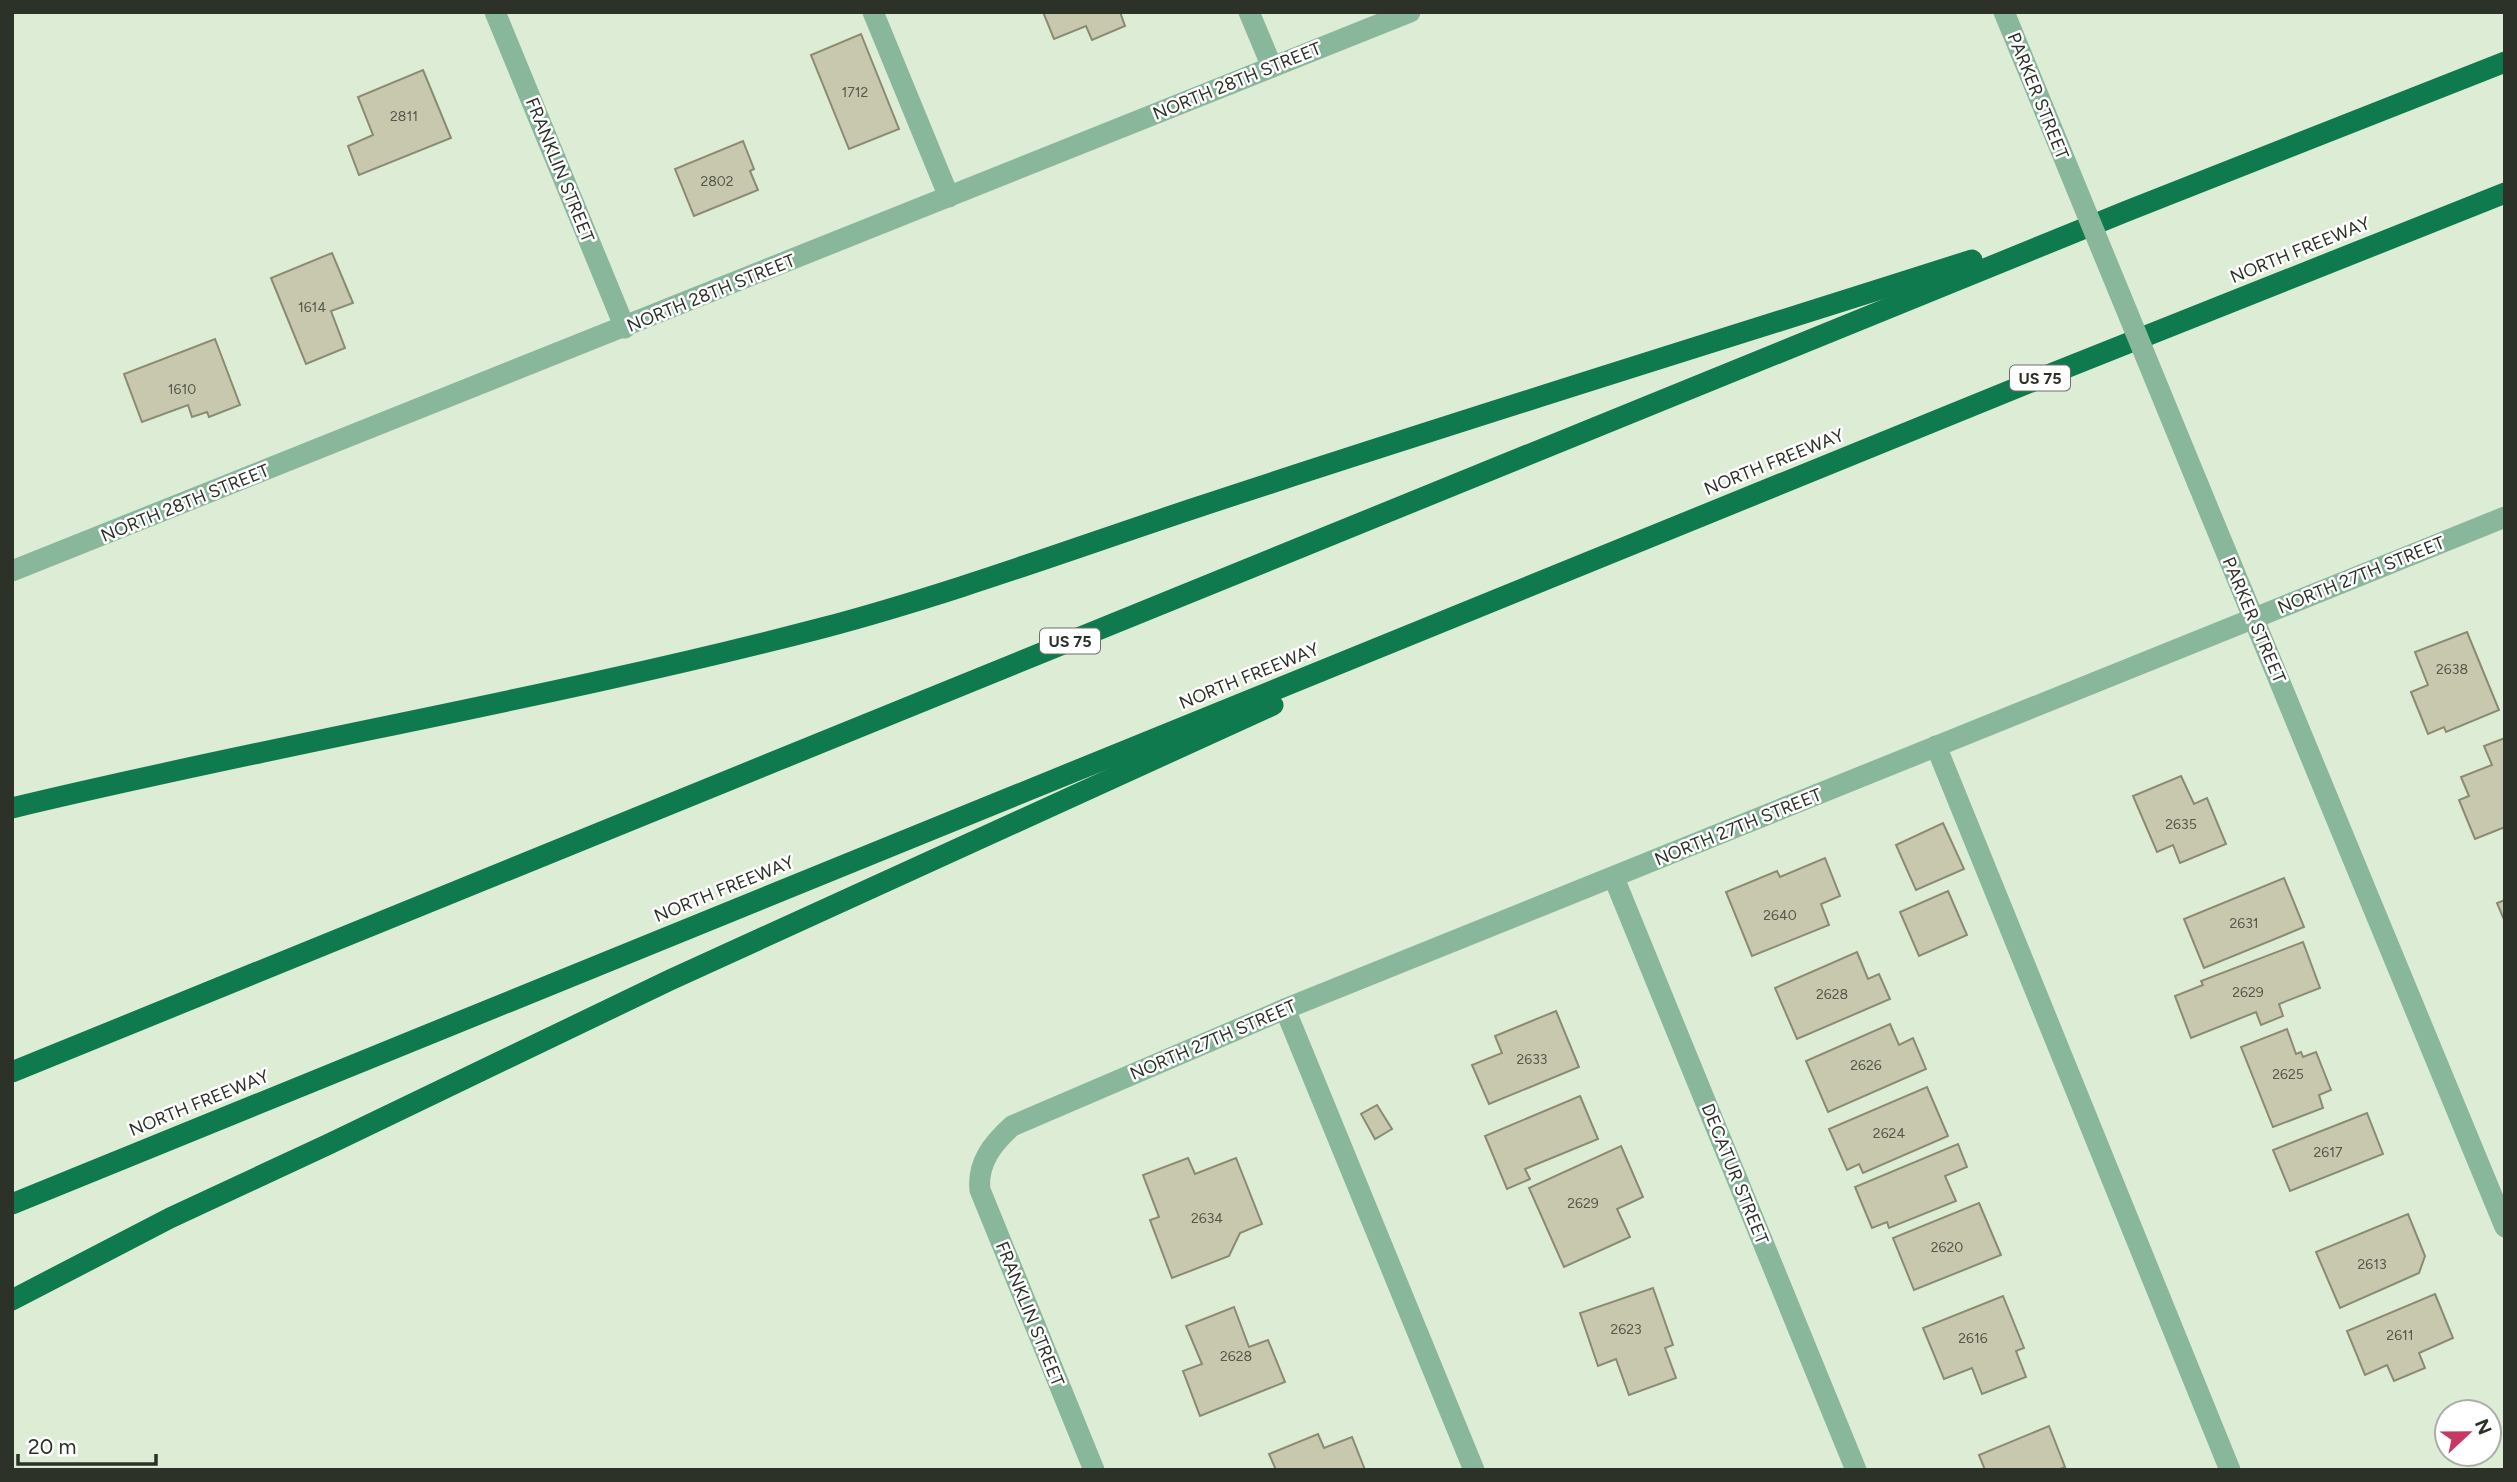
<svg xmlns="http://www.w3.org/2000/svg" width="2517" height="1482" font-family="Figtree,sans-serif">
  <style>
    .building { fill: #c8c8ae; stroke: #8b8b72; stroke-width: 2 }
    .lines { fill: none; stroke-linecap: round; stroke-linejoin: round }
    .minor { stroke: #88b79b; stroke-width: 21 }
    .highway { stroke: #0e7a4d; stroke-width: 21 }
    .minor-bridge { stroke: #88b79b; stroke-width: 21 }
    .labels { text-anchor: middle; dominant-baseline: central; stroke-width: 5; stroke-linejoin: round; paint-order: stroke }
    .number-label { font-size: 14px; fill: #54584a }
    .shield { fill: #fff; stroke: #6c7069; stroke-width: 2 }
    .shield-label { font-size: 16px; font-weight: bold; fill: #2d3229 }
    .street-label { font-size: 18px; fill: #2d3229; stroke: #fff }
  </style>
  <rect width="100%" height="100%" fill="#ddecd4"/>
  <g class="building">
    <polygon points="1043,12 1120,12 1125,26 1092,40 1086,26 1054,39"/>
    <polygon points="861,34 899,129 849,149 811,55"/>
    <polygon points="423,70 451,138 359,175 348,146 373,135 358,97"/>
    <polygon points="743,141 754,169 750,171 758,190 694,216 675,169"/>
    <polygon points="332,253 353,303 331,311 345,348 306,364 271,278"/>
    <polygon points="215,339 240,405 209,417 207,412 192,417 188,405 142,422 124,374"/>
    <polygon points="2467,632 2499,710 2446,732 2444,727 2428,734 2411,692 2428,685 2415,652"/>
    <polygon points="2505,738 2505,827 2475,839 2459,800 2469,796 2461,777 2492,765 2484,746"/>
    <polygon points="2181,776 2194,804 2207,798 2226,844 2180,863 2173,845 2157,852 2133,796"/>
    <polygon points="1943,823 1964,869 1916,890 1896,845"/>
    <polygon points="1825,858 1840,896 1821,904 1829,925 1752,956 1726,892 1777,871 1780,877"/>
    <polygon points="2284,878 2304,927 2204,968 2184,919"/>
    <polygon points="1948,891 1967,935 1919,956 1900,912"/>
    <polygon points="2505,900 2505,922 2497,903"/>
    <polygon points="2303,942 2320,988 2279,1004 2283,1016 2261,1025 2256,1012 2191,1038 2175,996 2203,985 2201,981"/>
    <polygon points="1857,952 1868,979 1879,974 1890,999 1797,1039 1775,988"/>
    <polygon points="1556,1011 1579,1067 1489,1104 1472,1065 1502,1053 1495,1036"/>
    <polygon points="1890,1024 1899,1045 1913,1038 1926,1069 1828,1112 1806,1061"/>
    <polygon points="2287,1029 2296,1054 2301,1052 2303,1057 2316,1052 2331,1090 2319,1095 2323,1108 2273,1127 2241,1047"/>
    <polygon points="1927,1087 1948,1136 1863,1173 1859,1164 1847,1170 1829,1129"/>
    <polygon points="1580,1096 1598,1139 1525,1169 1530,1179 1507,1189 1485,1136"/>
    <polygon points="1377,1105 1392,1129 1375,1139 1361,1114"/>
    <polygon points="2367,1113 2383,1154 2290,1191 2273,1150"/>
    <polygon points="1958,1144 1967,1167 1945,1176 1956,1201 1889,1228 1887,1222 1872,1228 1855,1187"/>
    <polygon points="1621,1146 1643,1197 1617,1209 1630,1237 1564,1267 1529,1188"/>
    <polygon points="1188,1158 1195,1174 1236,1158 1262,1224 1240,1233 1229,1256 1172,1278 1150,1220 1159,1217 1143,1175"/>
    <polygon points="1979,1203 2001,1255 1914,1290 1893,1238"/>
    <polygon points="2408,1214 2425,1256 2419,1273 2340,1308 2316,1252"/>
    <polygon points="1653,1288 1673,1345 1665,1348 1676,1378 1629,1395 1616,1359 1598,1366 1580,1313"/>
    <polygon points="2435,1294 2453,1338 2419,1353 2425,1368 2394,1381 2387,1365 2365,1375 2347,1331"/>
    <polygon points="2003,1296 2024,1348 2016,1351 2026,1377 1982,1394 1972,1368 1944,1379 1923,1328"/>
    <polygon points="1234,1307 1249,1347 1268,1340 1285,1382 1200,1416 1183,1371 1202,1364 1186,1326"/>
    <polygon points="2049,1426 2065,1467 2058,1470 1985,1470 1979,1455"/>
    <polygon points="1318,1434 1324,1448 1352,1437 1365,1470 1276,1470 1269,1454"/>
  </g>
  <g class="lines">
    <g class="minor">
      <polyline points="495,12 625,328"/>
      <polyline points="873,12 949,197"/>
      <polyline points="1249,12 1272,67"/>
      <polyline points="2198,484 2505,1227"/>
      <polyline points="12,571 1410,12"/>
      <polyline points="1936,746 2230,1470"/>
      <polyline points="1614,878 1856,1470"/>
      <polyline points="1285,1009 1474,1470"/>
      <path d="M1094 1470 980 1190C977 1163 993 1143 1012 1126L1285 1009 2505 517"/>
    </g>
    <g class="highway">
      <path d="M12 808C281 743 554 698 822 628 947 595 1069 550 1192 509 1451 423 1712 343 1972 260"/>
      <polyline points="12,1072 2127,211 2505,62"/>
      <polyline points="12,1204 2053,373 2505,193"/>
      <polyline points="12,1300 170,1218 329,1144 670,980 1273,705"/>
    </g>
    <polyline class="minor-bridge" points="2004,12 2198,484"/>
  </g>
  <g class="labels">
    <g class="number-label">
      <text x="855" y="92">1712</text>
      <text x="404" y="116">2811</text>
      <text x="717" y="181">2802</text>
      <text x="312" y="307">1614</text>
      <text x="182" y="389">1610</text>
      <text x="2452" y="669">2638</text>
      <text x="2181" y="824">2635</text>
      <text x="1780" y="915">2640</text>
      <text x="2244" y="923">2631</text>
      <text x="2248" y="992">2629</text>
      <text x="1832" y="994">2628</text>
      <text x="1532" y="1059">2633</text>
      <text x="1866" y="1065">2626</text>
      <text x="2288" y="1074">2625</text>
      <text x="1889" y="1133">2624</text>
      <text x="2328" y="1152">2617</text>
      <text x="1583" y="1203">2629</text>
      <text x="1207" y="1218">2634</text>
      <text x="1947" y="1247">2620</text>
      <text x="2372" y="1264">2613</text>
      <text x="1626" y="1329">2623</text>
      <text x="2400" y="1335">2611</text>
      <text x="1973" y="1338">2616</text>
      <text x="1236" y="1356">2628</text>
    </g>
    <g class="shield">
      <rect x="2010" y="365.5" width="60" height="25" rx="5"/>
      <rect x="1040" y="628.5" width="60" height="25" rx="5"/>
    </g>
    <g class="shield-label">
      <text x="2040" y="378">US 75</text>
      <text x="1070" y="641">US 75</text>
    </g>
    <g class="street-label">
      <text transform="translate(1237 81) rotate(-22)">NORTH 28TH STREET</text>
      <text transform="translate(2038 96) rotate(68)">PARKER STREET</text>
      <text transform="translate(560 170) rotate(68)">FRANKLIN STREET</text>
      <text transform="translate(2300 250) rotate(-22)">NORTH FREEWAY</text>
      <text transform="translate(711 293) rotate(-22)">NORTH 28TH STREET</text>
      <text transform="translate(1774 462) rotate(-22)">NORTH FREEWAY</text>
      <text transform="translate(185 503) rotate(-22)">NORTH 28TH STREET</text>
      <text transform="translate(2361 575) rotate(-22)">NORTH 27TH STREET</text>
      <text transform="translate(2254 620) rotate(67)">PARKER STREET</text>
      <text transform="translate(1249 676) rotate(-22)">NORTH FREEWAY</text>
      <text transform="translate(1738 827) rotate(-22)">NORTH 27TH STREET</text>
      <text transform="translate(724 889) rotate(-22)">NORTH FREEWAY</text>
      <text transform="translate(1213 1040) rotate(-23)">NORTH 27TH STREET</text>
      <text transform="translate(199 1103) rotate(-22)">NORTH FREEWAY</text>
      <text transform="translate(1735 1174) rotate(68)">DECATUR STREET</text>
      <text transform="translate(1030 1314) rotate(68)">FRANKLIN STREET</text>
    </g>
  </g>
  <rect width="2517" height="1482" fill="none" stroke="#2d3229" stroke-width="28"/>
  <g transform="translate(2468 1433) rotate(68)"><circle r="33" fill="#ffffff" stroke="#abada9" stroke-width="2"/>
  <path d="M0-5L12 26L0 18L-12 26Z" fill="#c73863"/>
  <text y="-10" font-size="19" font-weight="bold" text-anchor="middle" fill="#2d3229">N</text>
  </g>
  <path d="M18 1454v10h138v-10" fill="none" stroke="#2d3229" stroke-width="3.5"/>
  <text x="28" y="1454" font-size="21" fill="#2d3229" stroke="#ffffff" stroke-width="5" paint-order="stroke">20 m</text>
</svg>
